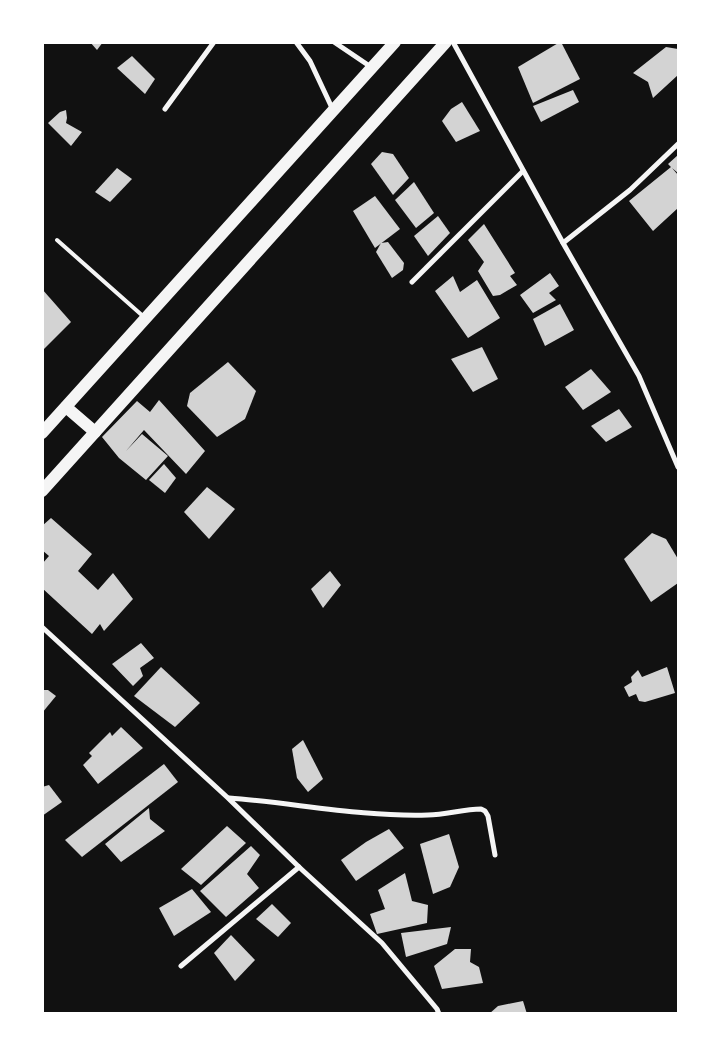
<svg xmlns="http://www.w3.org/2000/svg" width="721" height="1056" font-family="'Alegreya Sans',sans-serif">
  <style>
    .building { fill: #d3d3d3 }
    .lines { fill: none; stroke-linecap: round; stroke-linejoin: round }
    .service { stroke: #f5f5f5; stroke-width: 4 }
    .minor { stroke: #f5f5f5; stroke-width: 5 }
    .primary { stroke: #f5f5f5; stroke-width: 12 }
  </style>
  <rect width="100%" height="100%" fill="#111"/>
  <g class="building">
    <polygon points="90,42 103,42 97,50"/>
    <polygon points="560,42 561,42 580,79 533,103 518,67"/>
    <polygon points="666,47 678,49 678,75 653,98 648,82 633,73"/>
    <polygon points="132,56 155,79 145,94 117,68"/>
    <polygon points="573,90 579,102 541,122 533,106"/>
    <polygon points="462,102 480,131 456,142 442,121 451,109"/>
    <polygon points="66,110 67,118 66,123 82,132 71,146 48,123 60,112"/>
    <polygon points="382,152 393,154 409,178 393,195 371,164"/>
    <polygon points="678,155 678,173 672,168 678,175 678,208 653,231 629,201 671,167 668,164"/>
    <polygon points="117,168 132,179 110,202 95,192"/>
    <polygon points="414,182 434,213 416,228 395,200"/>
    <polygon points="375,196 400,229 375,248 353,211"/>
    <polygon points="438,216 450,233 428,256 414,236"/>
    <polygon points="484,224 515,273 510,276 517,285 500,295 493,296 478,271 484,262 468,240"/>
    <polygon points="388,242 404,263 403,270 392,278 376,252 381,243"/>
    <polygon points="550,273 559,286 549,293 556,300 533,313 520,295"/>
    <polygon points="453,276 460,292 477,280 500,318 468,338 435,291"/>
    <polygon points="42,289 71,322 42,351"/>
    <polygon points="560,304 574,330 545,346 533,319"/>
    <polygon points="482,347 498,379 473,392 451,359"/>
    <polygon points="228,362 256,391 245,419 217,437 187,406 190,393"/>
    <polygon points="591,369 611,392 583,410 565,387"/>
    <polygon points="159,400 205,451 186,474 144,430 126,451 142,434 168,456 146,480 119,458 102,437 137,401 150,412"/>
    <polygon points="619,409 632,427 606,442 591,426"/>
    <polygon points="164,464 176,478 165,493 149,480"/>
    <polygon points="207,487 235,509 209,539 184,512"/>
    <polygon points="51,518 92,554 78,571 98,590 113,573 133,599 104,631 100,624 92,634 42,588 42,564 49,556 42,550 42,526"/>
    <polygon points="652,533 666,539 678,559 678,583 651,602 624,559"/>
    <polygon points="330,571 341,585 323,608 311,589"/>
    <polygon points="141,643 154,658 140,668 143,676 133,686 112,664"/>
    <polygon points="161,667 200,703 175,727 134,696"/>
    <polygon points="667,667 675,693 645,702 639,701 636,694 629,697 624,687 632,682 631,677 638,670 642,677"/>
    <polygon points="42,690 48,690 56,696 42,713"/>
    <polygon points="121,727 143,748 98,784 83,765 92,756 89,753 110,732 112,736"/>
    <polygon points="303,740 323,779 308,792 297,778 292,749"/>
    <polygon points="164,764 178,782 82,857 65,840"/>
    <polygon points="49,785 62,802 42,816 42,787"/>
    <polygon points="149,808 150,819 165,831 121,862 105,844"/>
    <polygon points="227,826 246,843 201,885 181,869"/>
    <polygon points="389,829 404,848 356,881 341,860 366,842"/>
    <polygon points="449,834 459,867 450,887 433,894 420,844"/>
    <polygon points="251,846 260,855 247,874 259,888 226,917 200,891"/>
    <polygon points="405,873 412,901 428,905 427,923 377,934 370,914 385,909 378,890"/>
    <polygon points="192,889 211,912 174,936 159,908"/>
    <polygon points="272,904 291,923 278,937 256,919"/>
    <polygon points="451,927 447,944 406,957 401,933"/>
    <polygon points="231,935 255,960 235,981 214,953"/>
    <polygon points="455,949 471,949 470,962 479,967 483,983 442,989 434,966"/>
    <polygon points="523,1001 527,1014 489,1014 498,1006"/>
  </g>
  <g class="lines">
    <polyline class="service" points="57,240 144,317"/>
    <g class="minor">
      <polyline points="296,42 310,61 333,110"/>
      <polyline points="334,42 371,67"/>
      <polyline points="453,42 563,243 639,376 678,467"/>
      <polyline points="165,109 214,42"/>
      <polyline points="563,243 630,190 678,144"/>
      <polyline points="412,282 523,171"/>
      <polyline points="42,627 228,798 299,867 382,943 437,1009 439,1014"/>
      <path d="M229 798C295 803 361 817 428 815 446 815 463 809 481 809L485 811 488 816 495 855"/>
      <polyline points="181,966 299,867"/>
    </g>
    <g class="primary">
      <polyline points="66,407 95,432"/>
      <polyline points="42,433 395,42"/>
      <polyline points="42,491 446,42"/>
    </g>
  </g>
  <rect width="721" height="1056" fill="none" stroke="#ffffff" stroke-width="88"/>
</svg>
